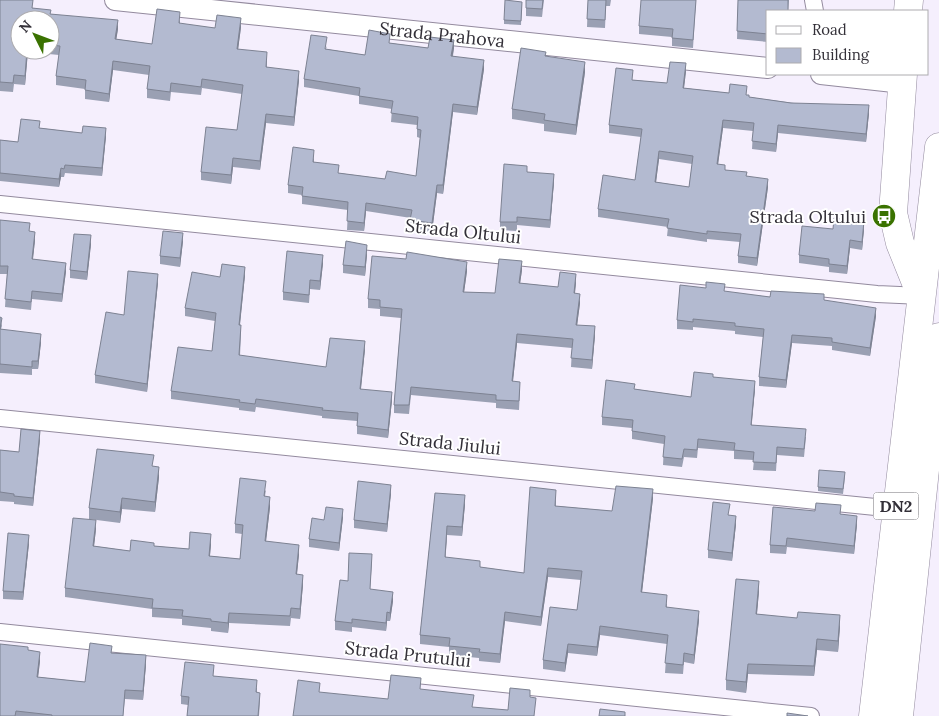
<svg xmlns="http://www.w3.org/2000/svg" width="939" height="716" font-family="Lora,serif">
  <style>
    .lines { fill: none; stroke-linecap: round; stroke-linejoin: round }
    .minor-casing { stroke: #938a9e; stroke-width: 18 }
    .tertiary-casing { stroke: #938a9e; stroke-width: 22 }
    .trunk-casing { stroke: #938a9e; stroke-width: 29 }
    .minor { stroke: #fff; stroke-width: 16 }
    .tertiary { stroke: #fff; stroke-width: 20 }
    .trunk { stroke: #fff; stroke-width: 28 }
    .wall { fill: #9aa0b3; fill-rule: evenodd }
    .shaded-wall { fill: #7d8292 }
    .building { fill: #b3bad0; stroke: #7d8292; fill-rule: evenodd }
    .labels { text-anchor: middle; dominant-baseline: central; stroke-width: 4; stroke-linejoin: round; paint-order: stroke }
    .shield { fill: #fff; stroke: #706e74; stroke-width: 1 }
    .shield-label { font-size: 16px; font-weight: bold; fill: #333038 }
    .street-label { font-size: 18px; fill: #333038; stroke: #fff }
    .poi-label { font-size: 18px; fill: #333038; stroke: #fff; text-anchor: end }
  </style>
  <rect width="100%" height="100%" fill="#f5effd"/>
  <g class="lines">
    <g class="minor-casing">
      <g id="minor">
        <polyline points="813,0 815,11"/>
        <polyline points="0,204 877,294 922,296"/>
        <polyline points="0,418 895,509"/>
        <polyline points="0,632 811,716"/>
      </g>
    </g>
    <g class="tertiary-casing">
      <g id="tertiary">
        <path id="s1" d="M115 0 768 68"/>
        <polyline points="821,74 903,83"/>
      </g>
    </g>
    <g class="trunk-casing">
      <g id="trunk">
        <polyline points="908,11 909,0"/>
        <polyline points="903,74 893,213 900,243 921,295"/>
        <polyline points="873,716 939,147"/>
        <polyline points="899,716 939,337"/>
      </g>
    </g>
    <use href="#minor" class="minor"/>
    <use href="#tertiary" class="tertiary"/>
    <use href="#trunk" class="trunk"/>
  </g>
  <g class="wall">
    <path d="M0 0 33 8 51 14 118 29 116 39 152 44 180 20V24L215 28 241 27 238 49 267 61V67L299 80 294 126 266 123 260 170 233 167 231 184 201 180V172L237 130 242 94 202 88 201 95 171 92 170 101 147 98V89L149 75 113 70 109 102 85 99V89L56 85V76L59 55 28 52 25 85 14 84 13 92 0 91ZM50 20V50H20Z"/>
    <polygon points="526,0 544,0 542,17 526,16"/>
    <polygon points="588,0 611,0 610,6 606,6 605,28 587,27"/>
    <polygon points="696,0 693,48 672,46 672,37 639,34 639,26"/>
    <polygon points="738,0 789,0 788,11 768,11 768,42 737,39"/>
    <polygon points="522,2 521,25 504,24 504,20"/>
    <polygon points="390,43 428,48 454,48 453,56 484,69 477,115 453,112 443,194 437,193 432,232 410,229 411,218 366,211 364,231 347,230 348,210 302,204 302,195 288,193 288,185 314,158 314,162 339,173 385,179 416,176 420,138 417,137 417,125 391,122 392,109 359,104 359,96 304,87 304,79 327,46 326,49 365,55"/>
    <polygon points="546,57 585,72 576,135 544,131 544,124 512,119 512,109"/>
    <path d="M686 71 684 88 747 95 749 97 869 113 866 142 778 133 776 152 752 149 753 131 723 128 718 164 725 170 747 176 768 187 757 266 738 263V256L740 242 707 239V242L667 236 668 227 598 217V209L635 180 641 137 609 133V125L633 80 667 83ZM659 159 692 164 689 187 656 182Z"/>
    <polygon points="40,128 106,136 102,176 65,173 64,177 61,177 59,187 0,181 0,140 18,142"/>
    <polygon points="527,172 554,182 550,228 517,225 517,231 500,230 500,222"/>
    <polygon points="0,220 30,231 35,240 33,259 66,271 62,302 32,299 31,310 5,307 7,274 0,274"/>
    <polygon points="833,229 864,229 862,250 850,248 847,274 829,272 829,267 799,263 799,255"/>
    <polygon points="183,241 180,267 160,264 160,256"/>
    <polygon points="91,244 87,280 70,278 70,270"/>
    <polygon points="367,254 365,276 343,273 343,265"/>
    <polygon points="406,259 467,271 464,292 495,293 522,270 520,283 558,287 576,282 575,293 580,303 577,325 595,335 592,369 571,367 572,348 517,343 513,381 520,390 519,410 496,408 496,403 411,395 409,414 394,413 394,405 401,318 380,316 380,309 368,308 368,299"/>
    <polygon points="323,263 320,290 310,289 309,303 283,300 283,292"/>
    <polygon points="245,275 240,325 241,334 240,356 326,367 365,349 361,389 392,400 388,438 357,434 357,421 322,418 322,416 256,407 255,412 239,410 239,408 171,399 171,391 212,351 215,321 185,316 185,308 220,277"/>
    <polygon points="158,282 147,392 95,383 95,375"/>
    <polygon points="725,292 770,297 824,300 876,316 870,356 832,350 832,346 792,343 786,388 759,386 759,377 763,337 735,334 735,331 693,327 693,330 677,329 677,320"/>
    <polygon points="0,317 2,326 1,329 41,342 38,369 32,369 32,375 0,373"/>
    <polygon points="713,377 755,389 751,425 806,437 804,457 777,455 776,471 753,470 754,460 734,459 734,451 698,448 697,458 684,457 682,467 663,465 664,444 632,439 632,428 602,425 602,417 635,389 691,397"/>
    <polygon points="40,439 33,506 14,504 14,502 0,501 0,450 19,452"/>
    <polygon points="154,466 159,477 155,512 122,509 120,523 89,519 89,508"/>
    <polygon points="845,477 843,494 818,491 818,487"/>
    <polygon points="266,490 265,496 270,507 266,541 299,554 297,574 303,584 300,619 291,618 290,626 229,623 228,633 211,631 211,628 182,625 182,619 152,617 152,609 65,597 65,588 96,529 94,546 130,551 154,546 189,549 211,544 210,556 240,559 242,534 235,533 235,524"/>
    <polygon points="391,493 387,532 354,528 354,520"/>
    <polygon points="435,493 465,504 462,536 447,535 445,557 480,567 524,573 556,499 556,506 612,511 653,498 642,592 667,604 667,607 699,620 694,664 684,662 683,674 665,673 667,644 600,635 597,656 568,653 565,672 543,669 543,660 577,610 581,580 548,577 541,626 505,621 500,663 479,661 479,658 449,655 449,647 420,644 420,635"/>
    <polygon points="841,514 857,524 854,554 787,547 786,554 770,553 770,545"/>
    <polygon points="729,515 736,524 732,561 708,558 708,550"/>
    <polygon points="343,517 339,551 309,547 309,539 324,520"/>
    <polygon points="29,543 23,600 3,599 3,591"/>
    <polygon points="372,563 370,589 393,601 390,621 387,621 386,631 352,627 352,632 335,630 335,621 348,581"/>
    <polygon points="759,591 757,614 840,626 838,652 817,650 814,676 748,674 746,693 726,690 726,680"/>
    <polygon points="28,650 40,661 38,677 85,682 112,653 146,664 143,700 125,699 123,716 0,716"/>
    <polygon points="214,676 257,688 257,692 260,701 259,716 187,716 188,705 181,704 181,696"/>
  </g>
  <g class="shaded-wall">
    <polygon points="241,18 241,27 237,58 237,49"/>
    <polygon points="118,20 118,29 115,48 115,39"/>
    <polygon points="454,40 454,48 451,64 451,56"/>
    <polygon points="27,50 28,50 25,85 25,76"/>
    <polygon points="484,60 484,69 477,115 477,107"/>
    <polygon points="113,61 113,70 109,102 109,94"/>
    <polygon points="585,62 585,72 576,135 576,125"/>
    <polygon points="686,63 686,71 683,96 683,88"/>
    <polygon points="299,71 299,80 294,126 294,117"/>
    <polygon points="453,104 453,112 443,194 443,185"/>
    <polygon points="869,105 869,113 866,142 866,134"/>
    <polygon points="266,114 266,123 260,170 260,161"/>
    <polygon points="723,120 723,128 717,172 717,164"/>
    <polygon points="778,125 778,133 776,152 776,144"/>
    <polygon points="106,128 106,136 102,176 102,168"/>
    <polygon points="659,151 659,159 655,190 655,182"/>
    <polygon points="233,158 233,167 231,184 231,175"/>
    <polygon points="61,168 61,177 59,187 59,179"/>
    <polygon points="554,174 554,182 550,228 550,220"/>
    <polygon points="768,179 768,187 757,266 757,258"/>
    <polygon points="437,185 437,193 432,232 432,223"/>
    <polygon points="366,203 366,211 364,231 364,223"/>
    <polygon points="864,221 864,229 862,250 862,242"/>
    <polygon points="35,232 35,240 32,267 32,259"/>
    <polygon points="183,233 183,241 180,267 180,258"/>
    <polygon points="91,235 91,244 87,280 87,272"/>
    <polygon points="850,240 850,248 847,274 847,266"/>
    <polygon points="367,245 367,254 365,276 365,267"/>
    <polygon points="323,255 323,263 320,290 320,281"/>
    <polygon points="522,261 522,270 519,291 519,283"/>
    <polygon points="467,262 467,271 463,300 463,292"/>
    <polygon points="66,263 66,271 62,302 62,294"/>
    <polygon points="245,267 245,275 239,333 239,325"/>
    <polygon points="158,274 158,282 147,392 147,384"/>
    <polygon points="576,274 576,282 574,302 574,293"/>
    <polygon points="580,294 580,303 576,334 576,325"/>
    <polygon points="876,308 876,316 870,356 870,348"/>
    <polygon points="595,326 595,335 592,369 592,360"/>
    <polygon points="41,334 41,342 38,369 38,361"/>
    <polygon points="517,334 517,343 512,390 512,381"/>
    <polygon points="792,335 792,343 786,388 786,380"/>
    <polygon points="365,341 365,349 360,397 360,389"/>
    <polygon points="755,381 755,389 751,433 751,425"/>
    <polygon points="392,392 392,400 388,438 388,430"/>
    <polygon points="40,431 40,439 33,506 33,498"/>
    <polygon points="159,467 159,477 155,512 155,502"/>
    <polygon points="391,485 391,493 387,532 387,524"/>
    <polygon points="653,489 653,498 641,601 641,592"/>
    <polygon points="465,495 465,504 462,536 462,527"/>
    <polygon points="270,497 270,507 265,550 265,541"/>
    <polygon points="122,498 122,509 120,523 120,512"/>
    <polygon points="343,509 343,517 339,551 339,543"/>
    <polygon points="736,516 736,524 732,561 732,553"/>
    <polygon points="857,516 857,524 854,554 854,546"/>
    <polygon points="96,520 96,529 93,555 93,546"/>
    <polygon points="447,526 447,535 445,566 445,557"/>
    <polygon points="211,534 211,544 209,565 209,556"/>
    <polygon points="29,535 29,543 23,600 23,592"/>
    <polygon points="299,545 299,554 296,583 296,574"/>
    <polygon points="548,568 548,577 541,626 541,617"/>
    <polygon points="303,575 303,584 300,619 300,609"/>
    <polygon points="759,581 759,591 756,624 756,614"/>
    <polygon points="393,592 393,601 390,621 390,613"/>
    <polygon points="699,611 699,620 694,664 694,655"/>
    <polygon points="387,612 387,621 386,631 386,623"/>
    <polygon points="505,612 505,621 500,663 500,654"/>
    <polygon points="229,613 229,623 228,633 228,623"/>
    <polygon points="840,615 840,626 838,652 838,641"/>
    <polygon points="600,626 600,635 597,656 597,647"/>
    <polygon points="817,639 817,650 814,676 814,666"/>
    <polygon points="568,644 568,653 565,672 565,663"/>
    <polygon points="40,652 40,661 37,686 37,677"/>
    <polygon points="146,655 146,664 143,700 143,691"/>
    <polygon points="748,664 748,674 746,693 746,682"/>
  </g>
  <g class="building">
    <polygon points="0,0 33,0 32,8 51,10 50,14 118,20 115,39 152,44 157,9 180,12 179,23 215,28 217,15 241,18 237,49 267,52 266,67 299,71 294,117 266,114 260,161 233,158 231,175 201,172 206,127 237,130 243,85 202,79 201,87 171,83 170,92 147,89 150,66 113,61 109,94 85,90 86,80 56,76 60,46 50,45 50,20 20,20 20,50 27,50 25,76 14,75 13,83 0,82"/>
    <polygon points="505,0 522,2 521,21 504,20"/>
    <polygon points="526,0 543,0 542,9 526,8"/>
    <polygon points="588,0 606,0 605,20 587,19"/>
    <polygon points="641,0 696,0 693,40 672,38 673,29 639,26"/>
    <polygon points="738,0 788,0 788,11 768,11 768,34 737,31"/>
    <polygon points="369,30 390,34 389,43 428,48 430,37 454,40 451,56 484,60 477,107 453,104 443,185 437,185 432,223 410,220 412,210 366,203 364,223 347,221 348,202 302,196 303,187 288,185 293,147 314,150 313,162 339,165 338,173 385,179 387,171 416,176 421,130 417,129 418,117 391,113 393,101 359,96 360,88 304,79 311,35 327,37 325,49 365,55"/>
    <polygon points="521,48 546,52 545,56 585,62 576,125 544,120 545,114 512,109"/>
    <path d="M670 62 686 63 683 88 729 93 730 84 747 86 746 95H749V97L791 103 869 105 866 134 778 125 776 144 752 141 754 123 723 120 717 164 725 165V170L747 172 746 176 768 179 757 258 738 256 741 234 707 231V234L667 228 669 219 598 209 603 175 635 180 642 129 609 125 616 68 633 70 632 80 667 83ZM659 151 693 156 689 187 655 182Z"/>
    <polygon points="21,119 40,121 39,128 82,133 83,126 106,128 102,168 65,165 64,169 61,168 59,179 0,173 0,140 18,142"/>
    <polygon points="504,164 527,166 527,172 554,174 550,220 517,217 517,222 500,222"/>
    <polygon points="834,218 864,221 862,242 850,240 847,266 829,264 829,259 799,255 802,226 833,229"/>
    <polygon points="0,220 30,223 29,231 35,232 32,259 66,263 62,294 32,291 31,302 5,299 8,266 0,266"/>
    <polygon points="163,231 183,233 180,258 160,256"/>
    <polygon points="74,234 91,235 87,272 70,270"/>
    <polygon points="346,241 367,245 365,267 343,265"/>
    <polygon points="287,251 323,255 320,281 310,280 309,295 283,292"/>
    <polygon points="407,252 467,262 463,292 495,293 499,259 522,261 519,283 558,287 560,272 576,274 574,293 580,294 576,325 595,326 592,360 571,358 573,339 517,334 512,381 520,382 519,401 496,400 496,395 411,387 409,405 394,405 402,309 380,307 380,300 368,299 372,256 406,259"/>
    <polygon points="222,264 245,267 239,325 241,325 239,355 326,367 330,338 365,341 360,389 392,392 388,430 357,426 358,413 322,410 323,408 256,399 255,404 239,402 240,400 171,391 178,347 212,351 216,313 185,308 192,272 220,277"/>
    <polygon points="128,271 158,274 147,384 95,375 106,312 124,315"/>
    <polygon points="706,282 725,284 724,291 770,297 771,291 824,294 824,300 876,308 870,348 832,342 832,338 792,335 786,380 759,377 764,329 735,326 735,323 693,319 693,322 677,320 680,285 706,288"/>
    <polygon points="0,317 2,318 0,329 41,334 38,361 32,361 32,367 0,364"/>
    <polygon points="694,372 713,374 713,377 755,381 751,425 806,429 804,449 777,447 776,463 753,462 754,452 734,450 735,443 698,439 697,450 684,449 682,459 663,457 665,436 632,431 633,420 602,417 606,380 635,384 634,389 691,397"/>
    <polygon points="21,429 40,431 33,498 14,496 14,494 0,492 0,450 19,452"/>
    <polygon points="97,449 154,455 152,466 159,467 155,502 122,498 120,512 89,508"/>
    <polygon points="819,470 845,472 843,489 818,487"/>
    <polygon points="240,478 266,481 264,496 270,497 265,541 299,545 296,574 303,575 300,609 291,608 290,616 229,613 228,623 211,621 211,619 182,616 183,610 152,608 153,599 65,588 73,518 96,520 93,546 130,551 131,540 154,543 154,546 189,549 190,532 211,534 209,556 240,559 243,525 235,524"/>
    <polygon points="358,481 391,485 387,524 354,520"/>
    <polygon points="616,486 653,489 641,592 667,595 666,607 699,611 694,655 684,653 683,665 665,663 668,635 600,626 597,647 568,644 565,663 543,660 550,607 577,610 582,571 548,568 541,617 505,612 500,654 479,652 480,649 449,646 450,638 420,635 435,493 465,495 462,527 447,526 445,557 480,561 480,567 524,573 530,487 556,490 555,506 612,511"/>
    <polygon points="713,502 730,504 728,515 736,516 732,553 708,550"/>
    <polygon points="816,503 841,505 840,514 857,516 854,546 787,538 786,546 770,545 773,507 815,511"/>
    <polygon points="326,507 343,509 339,543 309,539 312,518 324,520"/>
    <polygon points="8,533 29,535 23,592 3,591"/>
    <polygon points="349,553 372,554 370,589 393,592 390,613 387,612 386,623 352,619 352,623 335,621 340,580 348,581"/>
    <polygon points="736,579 759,581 756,614 797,618 798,612 840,615 838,641 817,639 814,666 748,664 746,682 726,680"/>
    <polygon points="90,643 112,646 111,653 146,655 143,691 125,690 123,716 52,716 52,715 16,711 15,716 0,716 0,644 28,647 28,650 40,652 37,677 85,682"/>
    <polygon points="185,662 214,665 213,676 257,680 256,692 260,693 258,716 187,716 189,697 181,696"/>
    <polygon points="391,675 421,678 420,689 474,695 472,707 508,710 510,688 530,690 530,697 536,698 534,716 293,716 298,680 320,683 319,692 388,699"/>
    <polygon points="600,709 625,712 625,716 599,716"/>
    <polygon points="787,713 808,716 787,716"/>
  </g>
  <defs>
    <g id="bus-disc" transform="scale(1.25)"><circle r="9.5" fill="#3a7200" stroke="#fff"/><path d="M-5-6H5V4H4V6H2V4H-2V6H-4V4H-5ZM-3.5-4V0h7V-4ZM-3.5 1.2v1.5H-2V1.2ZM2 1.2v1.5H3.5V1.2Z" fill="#fff"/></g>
  </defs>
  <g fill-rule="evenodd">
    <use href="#bus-disc" x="884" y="216"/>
  </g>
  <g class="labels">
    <rect class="shield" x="873.5" y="492.5" width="45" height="27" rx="4"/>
    <g class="shield-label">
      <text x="896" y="506">DN2</text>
    </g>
    <g class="street-label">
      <text stroke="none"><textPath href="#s1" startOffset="329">Strada Prahova</textPath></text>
      <text transform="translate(463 231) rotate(6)">Strada Oltului</text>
      <text transform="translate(450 443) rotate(6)">Strada Jiului</text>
      <text transform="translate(408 654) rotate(6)">Strada Prutului</text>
    </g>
    <g class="poi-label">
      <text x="866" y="216">Strada Oltului</text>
    </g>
  </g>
  <rect x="766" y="10" width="162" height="65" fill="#ffffff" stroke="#adacaf"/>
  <rect x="776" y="26" width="25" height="8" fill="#ffffff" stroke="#adacaf"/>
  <text x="812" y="35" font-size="15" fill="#333038">Road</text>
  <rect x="776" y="48" width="25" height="15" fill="#b3bad0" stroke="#adacaf"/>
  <text x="812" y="60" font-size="15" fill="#333038">Building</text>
  <g transform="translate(35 35) rotate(312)"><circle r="24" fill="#ffffff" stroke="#adacaf"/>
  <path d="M0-4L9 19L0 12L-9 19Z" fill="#3a7200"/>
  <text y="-8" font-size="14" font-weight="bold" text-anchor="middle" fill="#333038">N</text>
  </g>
</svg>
